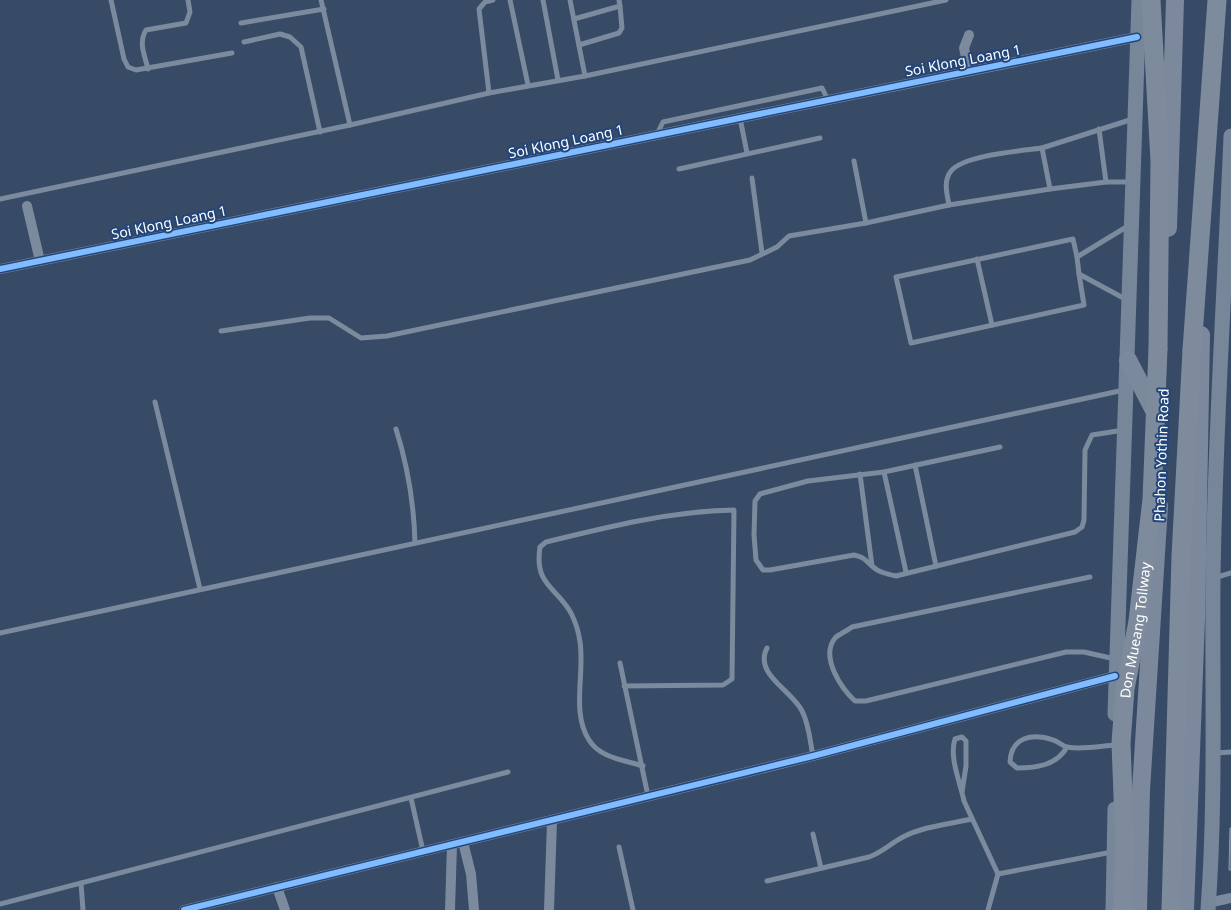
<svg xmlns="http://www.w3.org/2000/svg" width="1231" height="910" font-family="'Noto Sans',sans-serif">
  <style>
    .building { fill: #526278; stroke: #8e9bac }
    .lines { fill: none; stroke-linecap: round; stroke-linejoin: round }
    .service { stroke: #7b8a9d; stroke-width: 5 }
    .minor { stroke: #7b8a9d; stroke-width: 10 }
    .secondary { stroke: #778699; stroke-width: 15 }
    .trunk { stroke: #7c899c; stroke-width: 18 }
    .motorway { stroke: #7d8b9d; stroke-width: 19 }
    .motorway-bridge { stroke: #7d8b9d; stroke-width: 19 }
    .cycleway-casing { stroke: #23467a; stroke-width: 9 }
    .cycleway { stroke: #80bcff; stroke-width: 6 }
    .labels { text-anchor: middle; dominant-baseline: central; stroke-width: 4; stroke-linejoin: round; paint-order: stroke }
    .street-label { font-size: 14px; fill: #fff; stroke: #23467a }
  </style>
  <rect width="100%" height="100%" fill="#374a66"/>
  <polygon class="building" points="1230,828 1231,828 1231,870 1229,870"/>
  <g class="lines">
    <g class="service">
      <polyline points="111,0 124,59 128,67 136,70 232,53"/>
      <polyline points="321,0 350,125"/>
      <polyline points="510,0 528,85"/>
      <polyline points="543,0 558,80"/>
      <polyline points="570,0 585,76"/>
      <polyline points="574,19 620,6 619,0"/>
      <polyline points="241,23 324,9"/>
      <polyline points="244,42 280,34 290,37 301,47 320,132"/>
      <polyline points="579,45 619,33 622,28 620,6"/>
      <path d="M148 69C145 56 138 43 146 30L186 23 190 12 188 0"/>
      <polyline points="489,93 479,9 485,2 493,0"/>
      <polyline points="740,118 747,153"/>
      <polyline points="1099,129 1106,182"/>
      <polyline points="657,134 663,122 822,88 828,100"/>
      <path d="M1042 148C1021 151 964 155 951 171 943 181 947 194 949 205L1050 189"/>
      <polyline points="854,161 866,223"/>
      <polyline points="679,169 820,138"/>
      <polyline points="752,178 762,253"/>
      <polyline points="1130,182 1106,182 1050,189 1042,148 1133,119"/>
      <polyline points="0,199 350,125 489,93 585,76 946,0"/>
      <polyline points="1077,257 1073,239 896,277 911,343 1084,305 1079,274"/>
      <polyline points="977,259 992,325"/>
      <polyline points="1127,300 1079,274 1077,257 1128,226"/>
      <polyline points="221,331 310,318 329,318 361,338 387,336 750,260 777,247 789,236 866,223 949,205"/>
      <polyline points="155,402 200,589"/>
      <path d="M396 429C408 467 414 504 415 543"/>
      <path d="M1000 447 884 472 808 481 760 494 755 501 754 535 756 560 763 570H770L854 555C864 557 865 560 872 566 878 572 887 574 896 576L1075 532 1082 527 1084 520 1085 450 1092 435 1124 430"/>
      <polyline points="915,465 936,566"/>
      <polyline points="884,472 906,572"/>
      <polyline points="860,474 872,566"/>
      <path d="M1090 577 852 627C847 631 839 634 835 638 820 657 841 688 855 701H866L1066 652H1084L1115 659"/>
      <polyline points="1214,578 1231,573"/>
      <polyline points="0,633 1124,390"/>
      <path d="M767 648C753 674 793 691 802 711 809 724 810 741 813 756"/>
      <polyline points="620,663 648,796"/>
      <path d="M624 686 723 685 732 679 734 510C671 511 607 527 546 542L540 547C534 586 557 587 571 613 575 621 579 634 580 642 585 674 571 712 589 740 600 758 624 760 643 766"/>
      <path d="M1067 747C1057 765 1037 768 1017 768L1010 762C1011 737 1032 733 1053 740 1058 741 1062 746 1067 747 1081 750 1101 746 1115 745"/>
      <polyline points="1216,753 1231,752"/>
      <path d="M962 792 966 766V741L962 737 955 739C949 757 960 782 964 801L998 874 1112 852"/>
      <polyline points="411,798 423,851"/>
      <polyline points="813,834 821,868"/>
      <polyline points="619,847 633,910"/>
      <path d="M767 881 869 857C883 852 891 843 903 837 924 826 950 824 972 819"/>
      <polyline points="81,883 83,910"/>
      <polyline points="0,904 508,772"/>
      <polyline points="988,910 998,874"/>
    </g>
    <g class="minor">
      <polyline points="969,35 964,48 969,71"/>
      <polyline points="27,206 40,261"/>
      <polyline points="0,269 1137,37"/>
      <polyline points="463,842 471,874 474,910"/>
      <polyline points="277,887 285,910"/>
      <polyline points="1208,903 1231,898"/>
      <polyline points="184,910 813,756 1115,676"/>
      <polyline points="450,910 452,845"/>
      <polyline points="549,910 552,821"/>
    </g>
    <g class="secondary">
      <polyline points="1115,714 1139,0"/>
      <polyline points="1113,910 1115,809"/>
      <path d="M1208 910C1216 800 1212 689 1213 579 1215 432 1225 284 1231 136"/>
    </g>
    <g class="trunk">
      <polyline points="1168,228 1175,0"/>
      <polyline points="1128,360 1157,416"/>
      <polyline points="1138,910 1141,790 1159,506"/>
      <polyline points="1185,910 1196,619 1201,335"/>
    </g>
    <g class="motorway">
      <polyline points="1151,0 1160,161 1158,349"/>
      <polyline points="1171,910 1181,556 1192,350"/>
    </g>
    <g class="motorway-bridge">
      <polyline points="1192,350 1217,0"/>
      <path id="s1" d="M1123 910 1125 849 1121 743 1125 689 1138 621 1152 499 1158 349"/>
    </g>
    <g class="cycleway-casing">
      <g id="cycleway">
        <polyline points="0,269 1137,37"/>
        <polyline points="184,910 813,756 1115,676"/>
      </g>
    </g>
    <use href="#cycleway" class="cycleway"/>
  </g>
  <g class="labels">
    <g class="street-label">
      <text transform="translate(963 60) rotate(-11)">Soi Klong Loang 1</text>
      <text transform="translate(566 141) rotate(-12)">Soi Klong Loang 1</text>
      <text transform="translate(169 222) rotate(-12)">Soi Klong Loang 1</text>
      <text transform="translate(1161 455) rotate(-88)">Phahon Yothin Road</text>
      <text stroke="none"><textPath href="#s1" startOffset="281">Don Mueang Tollway</textPath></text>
    </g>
  </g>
</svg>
